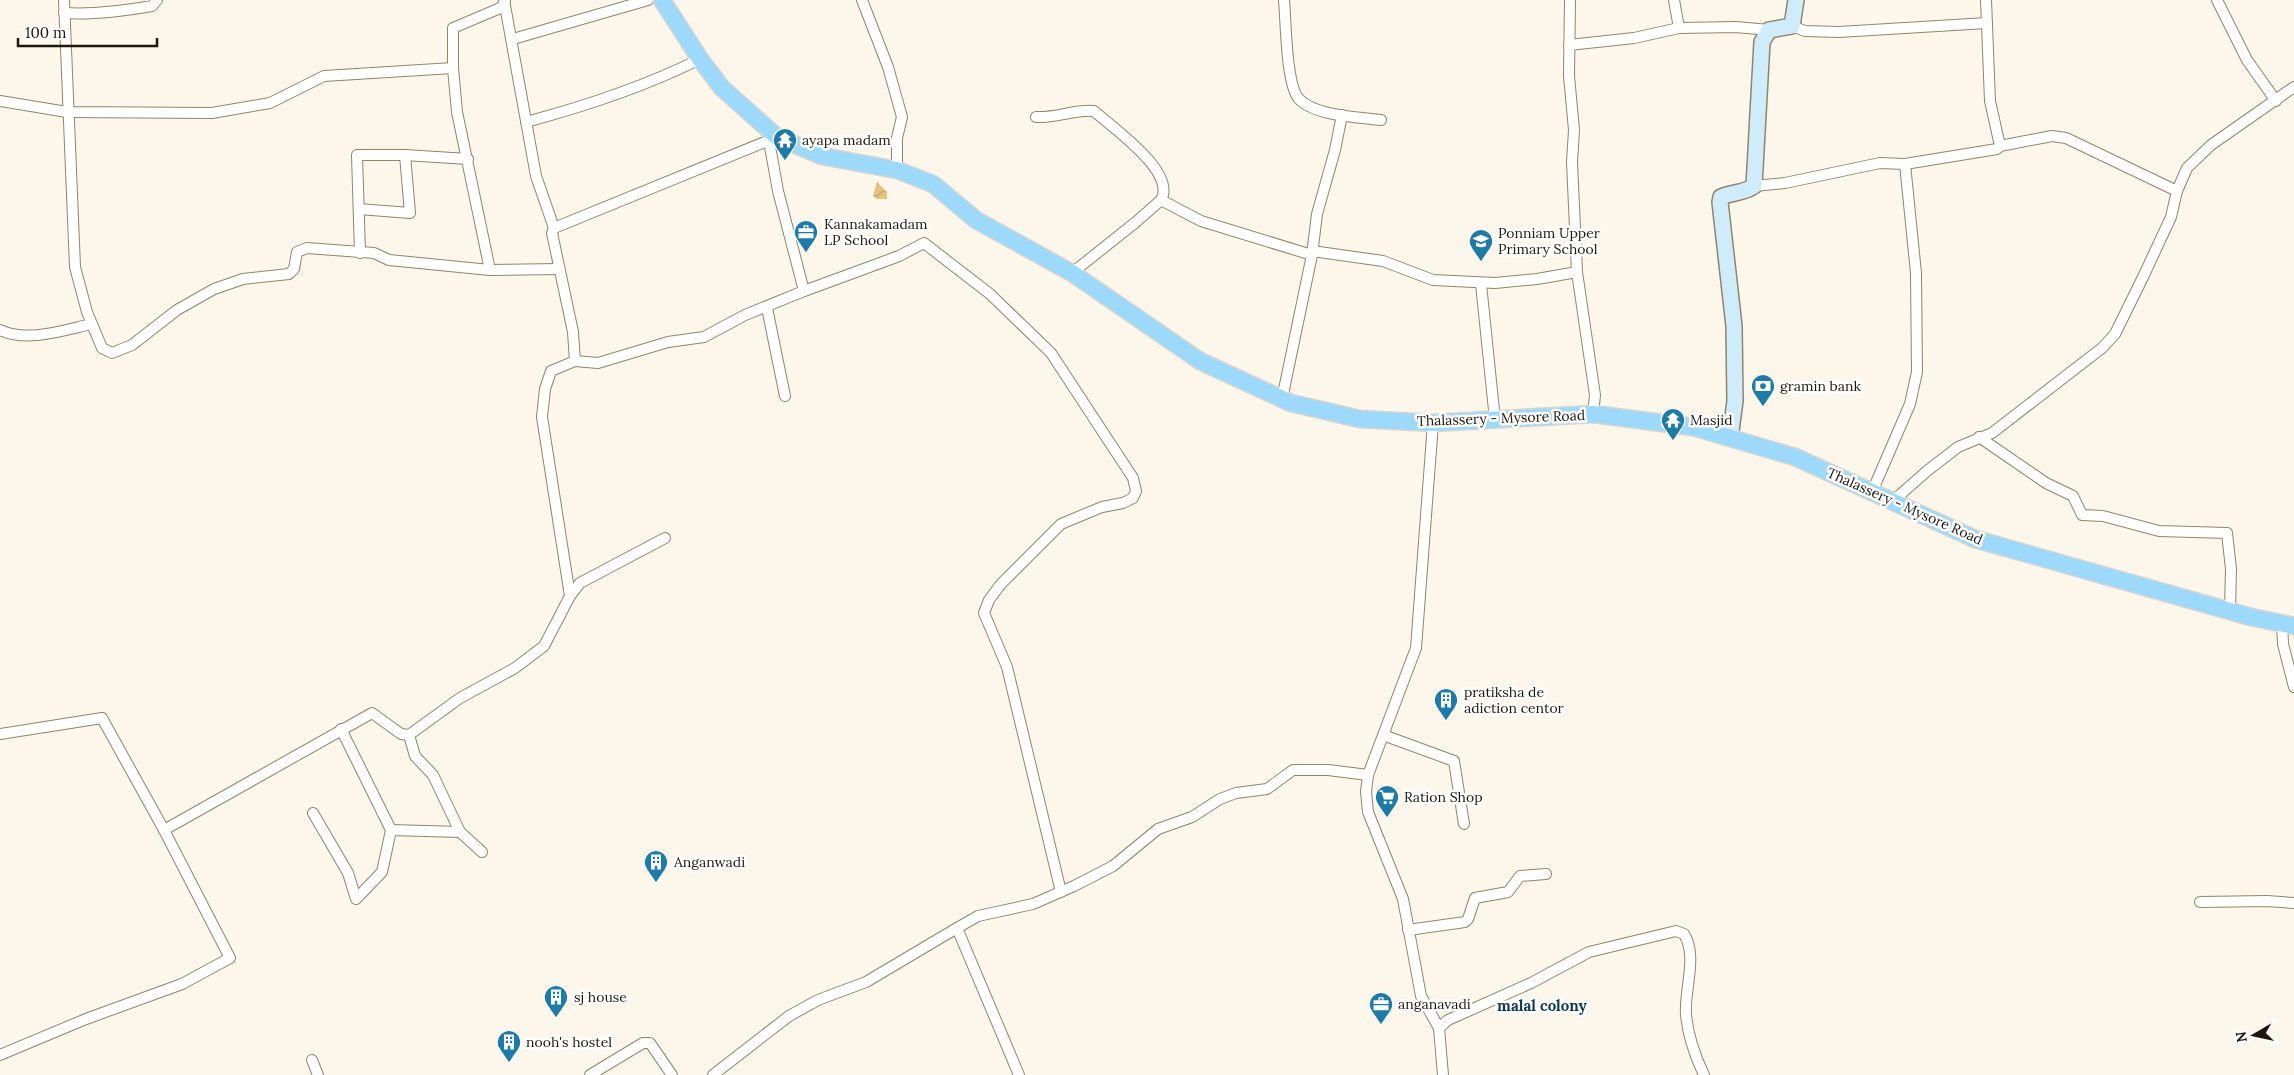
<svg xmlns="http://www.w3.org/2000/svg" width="2294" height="1075" font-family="Lora,serif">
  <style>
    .water { fill: url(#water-waves) }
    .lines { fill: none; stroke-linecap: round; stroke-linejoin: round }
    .street-casing { stroke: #928469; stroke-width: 12 }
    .secondary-casing { stroke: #928469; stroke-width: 18 }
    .primary-casing { stroke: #d6d5d3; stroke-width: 19 }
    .street { stroke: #fff; stroke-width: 10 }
    .secondary { stroke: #ceecfc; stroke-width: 15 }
    .primary { stroke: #9cd9fa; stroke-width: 16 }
    .labels { text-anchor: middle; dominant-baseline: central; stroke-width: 5; stroke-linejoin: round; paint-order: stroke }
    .poi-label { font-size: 14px; fill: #1d170d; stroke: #fff; text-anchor: start }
    .street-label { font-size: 14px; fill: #1d170d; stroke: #fff }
    .neighbourhood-label { font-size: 15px; font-weight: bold; fill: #0d384e; stroke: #fff }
  </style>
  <defs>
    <pattern id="water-waves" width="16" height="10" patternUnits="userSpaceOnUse" patternTransform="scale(1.25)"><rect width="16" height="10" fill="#e2c27f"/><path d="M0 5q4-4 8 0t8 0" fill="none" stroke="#c1a66d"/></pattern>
  </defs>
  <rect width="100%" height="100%" fill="#fdf7eb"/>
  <polygon class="water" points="877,182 887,192 887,199 877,199 873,196"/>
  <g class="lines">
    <g class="street-casing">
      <g id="street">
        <polyline points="64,0 75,267 87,312 102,348 112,353 132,345 177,310 214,289 243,279 289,274 294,269 297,252 307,248 374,253 389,260 490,270"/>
        <polyline points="504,0 536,176 554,228"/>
        <polyline points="862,0 888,67 902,117 897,138 897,170"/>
        <path d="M1284 0C1286 21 1286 85 1299 99 1315 116 1359 117 1381 120"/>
        <polyline points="1570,0 1569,76 1574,130 1572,162 1577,272 1595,395 1593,414"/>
        <polyline points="1674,0 1679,28"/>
        <polyline points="2217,0 2247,60 2276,101"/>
        <path d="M64 13C94 15 123 11 152 6L157 0"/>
        <polyline points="1792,26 1805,31 1839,32 1987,23"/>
        <polyline points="513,39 648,0"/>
        <polyline points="1569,45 1634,38 1679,28 1736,27 1769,30"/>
        <polyline points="453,68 457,112 490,270 559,269"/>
        <polyline points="0,101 67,112 212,113 270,103 324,76 453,68 453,28 498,9 504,5 505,0"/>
        <path d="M1036 117C1057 118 1075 109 1094 111 1113 128 1177 172 1161 200"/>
        <path d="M526 122C586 106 644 87 700 59"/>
        <polyline points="769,141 778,191 804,291"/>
        <polyline points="2000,146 2052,136 2066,138 2177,191"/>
        <polyline points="1754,186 1785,183 1880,163 1905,164 1997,149 2000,146 1990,101 1986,0"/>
        <polyline points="359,209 410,213 405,155"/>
        <polyline points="1312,251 1383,261 1433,280 1495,283 1537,279 1577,272"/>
        <polyline points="360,253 357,155 405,155 468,159"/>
        <polyline points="1072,273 1136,222 1161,200 1201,221 1312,255"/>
        <polyline points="1481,284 1495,420"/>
        <polyline points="767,308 785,396"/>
        <path d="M0 330C27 343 64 330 92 324"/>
        <polyline points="575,361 598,363 668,342 704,337 745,315 804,291 899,256 924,243 990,294 1051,353 1133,478 1136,491 1133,498 1123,503 1102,507 1061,524 1001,584 989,600 984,613 1007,667 1061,892"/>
        <polyline points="1282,399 1312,255 1317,214 1335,150 1342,115"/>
        <polyline points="1433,423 1416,648 1368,775 1366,792 1368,812 1403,899 1421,996 1439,1028 1443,1075"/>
        <polyline points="1979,437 2046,483 2073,496 2082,515 2103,516 2159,531 2227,533 2231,569 2230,611"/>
        <polyline points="1872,492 1910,404 1917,372 1916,273 1905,164"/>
        <polyline points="1893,501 1927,471 1958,447 1992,433 2102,348 2115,334 2144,275 2171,217 2177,191 2187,168 2211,145 2294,87"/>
        <polyline points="570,596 580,583 665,538"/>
        <polyline points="2282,623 2283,644 2294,687"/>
        <polyline points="0,734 102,718 164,830"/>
        <polyline points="1383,735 1454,761 1464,824"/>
        <polyline points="313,813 348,873 356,899 382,872 391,830 341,729"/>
        <polyline points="391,830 460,832 433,775 415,756 409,735"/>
        <polyline points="460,832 482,852"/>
        <polyline points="2200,902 2267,901 2294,903"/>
        <polyline points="1408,930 1465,922 1468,919 1475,898 1508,892 1520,876 1546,874"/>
        <path d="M1439 1028 1448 1020 1531 983 1589 952 1676 931 1684 934C1698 956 1684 990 1686 1015 1688 1036 1695 1056 1704 1075"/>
        <polyline points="0,1055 86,1019 182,984 230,958 164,830 372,713 401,734 409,735 460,698 515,668 544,646 570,596 542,417 545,389 551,371 575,361 573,332 552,233 554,228 777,137"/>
        <polyline points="312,1060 318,1075"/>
        <polyline points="590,1075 643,1043 650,1043 672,1075"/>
        <polyline points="713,1075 789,1016 818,1000 866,982 957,928"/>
        <polyline points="1019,1075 957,928 978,916 1033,904 1074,886 1113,866 1158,829 1192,817 1220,799 1236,793 1267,789 1293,770 1328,770 1368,775"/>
      </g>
    </g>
    <g class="secondary-casing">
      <path id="secondary" d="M1730 438 1735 401 1734 326 1720 202 1721 197C1732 192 1745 193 1754 186L1762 42 1769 30 1792 26 1796 0"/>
    </g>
    <g class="primary-casing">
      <polyline id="primary" points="662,0 700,59 722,88 777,137 822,156 897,170 933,184 976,220 1072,273 1200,361 1291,403 1360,419 1433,423 1593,414 1693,427 1795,457 1975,539 2251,617 2294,626"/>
    </g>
    <use href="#street" class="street"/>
    <use href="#secondary" class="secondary"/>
    <use href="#primary" class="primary"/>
  </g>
  <defs>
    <g id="temple-pin" transform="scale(1.25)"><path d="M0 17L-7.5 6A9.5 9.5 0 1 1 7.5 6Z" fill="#1d7ba8" stroke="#fff"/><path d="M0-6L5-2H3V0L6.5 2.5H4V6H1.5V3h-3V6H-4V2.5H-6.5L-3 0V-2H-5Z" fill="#fff"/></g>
    <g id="office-pin" transform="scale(1.25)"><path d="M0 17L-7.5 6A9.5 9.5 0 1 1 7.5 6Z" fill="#1d7ba8" stroke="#fff"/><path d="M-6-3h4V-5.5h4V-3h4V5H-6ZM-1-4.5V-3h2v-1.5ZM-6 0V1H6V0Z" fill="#fff"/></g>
    <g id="school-pin" transform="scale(1.25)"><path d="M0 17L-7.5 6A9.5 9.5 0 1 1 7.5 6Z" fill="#1d7ba8" stroke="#fff"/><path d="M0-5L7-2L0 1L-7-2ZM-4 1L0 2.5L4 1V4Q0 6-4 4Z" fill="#fff"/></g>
    <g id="bank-pin" transform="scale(1.25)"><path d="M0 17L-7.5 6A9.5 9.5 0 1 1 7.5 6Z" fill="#1d7ba8" stroke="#fff"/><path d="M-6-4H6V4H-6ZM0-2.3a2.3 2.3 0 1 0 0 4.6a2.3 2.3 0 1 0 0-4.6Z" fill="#fff"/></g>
    <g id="building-pin" transform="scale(1.25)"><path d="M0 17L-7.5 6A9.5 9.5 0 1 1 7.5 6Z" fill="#1d7ba8" stroke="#fff"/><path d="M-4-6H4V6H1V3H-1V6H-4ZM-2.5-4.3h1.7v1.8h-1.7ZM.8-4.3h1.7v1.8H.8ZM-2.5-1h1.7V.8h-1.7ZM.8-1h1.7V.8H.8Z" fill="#fff"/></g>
    <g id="supermarket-pin" transform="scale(1.25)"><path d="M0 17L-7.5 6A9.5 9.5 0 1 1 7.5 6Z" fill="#1d7ba8" stroke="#fff"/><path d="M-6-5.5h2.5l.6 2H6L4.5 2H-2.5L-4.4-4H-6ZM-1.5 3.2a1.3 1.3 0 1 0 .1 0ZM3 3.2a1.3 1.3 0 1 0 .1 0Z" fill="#fff"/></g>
  </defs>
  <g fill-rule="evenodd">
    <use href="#temple-pin" x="785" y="140"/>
    <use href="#office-pin" x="806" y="232"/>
    <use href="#school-pin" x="1481" y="241"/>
    <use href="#bank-pin" x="1763" y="386"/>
    <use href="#temple-pin" x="1673" y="420"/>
    <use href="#building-pin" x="1446" y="700"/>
    <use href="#supermarket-pin" x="1387" y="797"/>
    <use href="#building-pin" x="656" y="862"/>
    <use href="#building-pin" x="556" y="997"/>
    <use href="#office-pin" x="1381" y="1004"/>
    <use href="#building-pin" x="509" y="1042"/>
  </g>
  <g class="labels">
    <g class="poi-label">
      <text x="802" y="140">ayapa madam</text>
      <text x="824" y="224">Kannakamadam<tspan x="824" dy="16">LP School</tspan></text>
      <text x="1498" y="233">Ponniam Upper<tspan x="1498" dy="16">Primary School</tspan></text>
      <text x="1780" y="386">gramin bank</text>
      <text x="1690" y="420">Masjid</text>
      <text x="1464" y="692">pratiksha de<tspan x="1464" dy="16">adiction centor</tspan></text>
      <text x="1404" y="797">Ration Shop</text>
      <text x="674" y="862">Anganwadi</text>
      <text x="574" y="997">sj house</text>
      <text x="1398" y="1004">anganavadi</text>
      <text x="526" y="1042">nooh's hostel</text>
    </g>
    <g class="street-label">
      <text transform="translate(1501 418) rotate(-2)">Thalassery - Mysore Road</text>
      <text transform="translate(1905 506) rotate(24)">Thalassery - Mysore Road</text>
    </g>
    <g class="neighbourhood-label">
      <text x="1542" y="1005">malal colony</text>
    </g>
  </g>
  <g transform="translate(2254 1035) rotate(261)" stroke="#ffffff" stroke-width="4" paint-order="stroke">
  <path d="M0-4L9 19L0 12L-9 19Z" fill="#1d170d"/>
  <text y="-8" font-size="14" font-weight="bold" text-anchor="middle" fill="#1d170d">N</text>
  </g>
  <path d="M18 38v8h139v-8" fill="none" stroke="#1d170d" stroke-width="2.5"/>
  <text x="25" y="38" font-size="15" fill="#1d170d" stroke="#ffffff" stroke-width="4" paint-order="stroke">100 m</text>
</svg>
